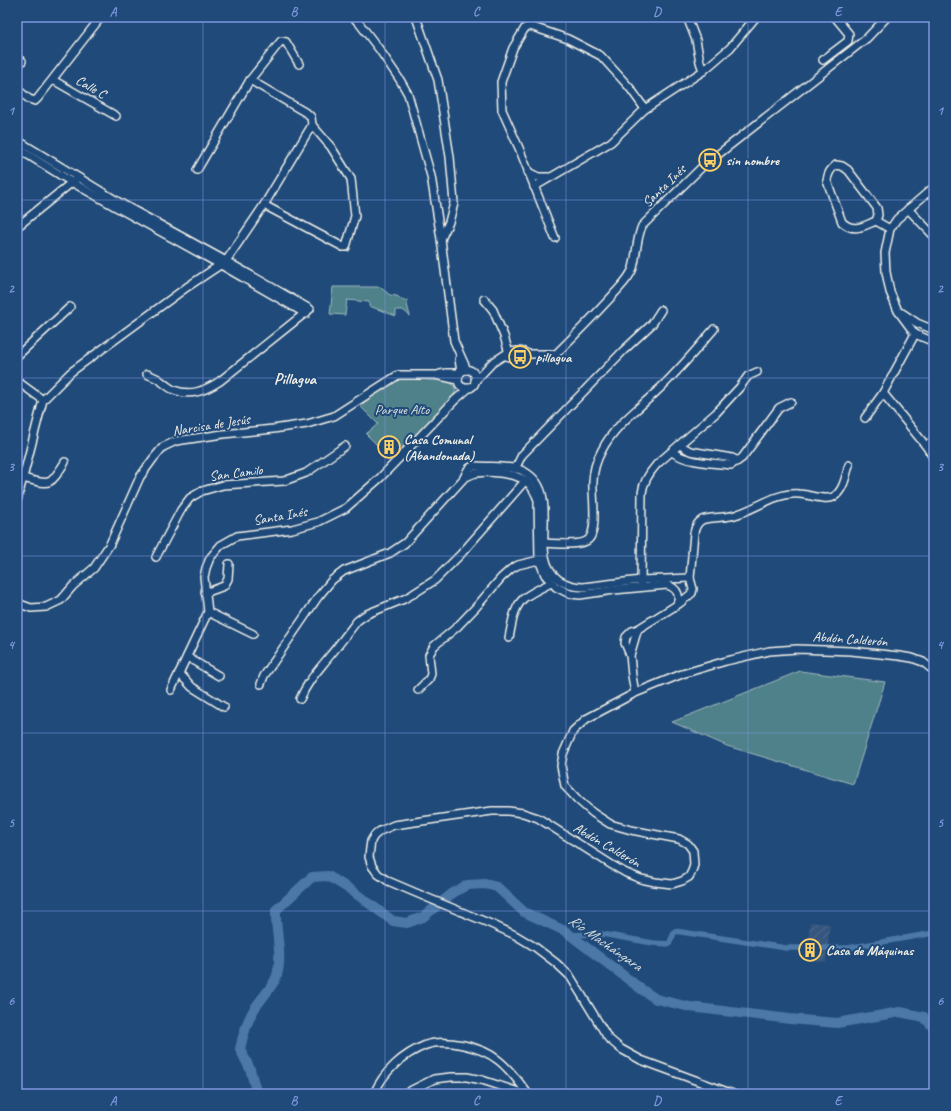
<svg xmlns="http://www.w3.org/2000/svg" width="951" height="1111" font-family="Caveat,sans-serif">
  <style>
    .industrial { fill: url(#industrial-furrows) }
    .green { fill: #50818b; stroke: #a2b9ba }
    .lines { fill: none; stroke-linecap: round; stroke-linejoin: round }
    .canal { stroke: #4c78a7; stroke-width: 5.5 }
    .river { stroke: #4c78a7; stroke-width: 10 }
    .minor-casing { stroke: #f4f1e8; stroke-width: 10 }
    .minor { stroke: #1f4a7a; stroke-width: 7 }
    .grid { fill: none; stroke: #7e97df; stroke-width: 1; stroke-opacity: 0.55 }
    .labels { text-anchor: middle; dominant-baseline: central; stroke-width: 4; stroke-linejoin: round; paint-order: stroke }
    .street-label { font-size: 14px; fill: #f4f1e8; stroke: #1f4a7a }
    .poi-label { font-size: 14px; font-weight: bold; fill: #f4f1e8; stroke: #1f4a7a; text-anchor: start }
    .park-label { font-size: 14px; fill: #dbe0da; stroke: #1f4a7a }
    .water-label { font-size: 15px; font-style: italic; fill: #dbdfde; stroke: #1f4a7a }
    .quarter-label { font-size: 16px; font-weight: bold; fill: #f4f1e8; stroke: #1f4a7a }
    .neatline { fill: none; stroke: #7e97df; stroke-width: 1.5 }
    .grid-label { font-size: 13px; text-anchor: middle; font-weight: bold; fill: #7e97df }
  </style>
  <defs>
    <pattern id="industrial-furrows" width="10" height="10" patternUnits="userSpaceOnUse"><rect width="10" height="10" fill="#35577e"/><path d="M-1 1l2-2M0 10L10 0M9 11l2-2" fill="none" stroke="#537090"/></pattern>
  </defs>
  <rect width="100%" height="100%" fill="#1f4a7a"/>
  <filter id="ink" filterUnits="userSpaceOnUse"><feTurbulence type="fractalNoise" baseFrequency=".025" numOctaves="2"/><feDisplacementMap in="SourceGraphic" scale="8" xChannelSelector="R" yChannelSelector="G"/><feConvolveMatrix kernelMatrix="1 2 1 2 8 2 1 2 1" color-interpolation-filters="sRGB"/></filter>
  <g filter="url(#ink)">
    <polygon class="industrial" points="810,922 830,924 826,962 807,960"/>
    <g class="green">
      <polygon points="333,287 380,287 390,295 397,296 404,301 408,300 407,304 410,316 403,310 396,310 396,316 369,306 369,302 347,300 345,315 330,314"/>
      <polygon points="399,378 450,381 456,390 452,398 403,448 391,438 380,448 366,434 378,424 360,406 376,393"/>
      <polygon points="800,671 885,682 853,784 727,746 672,722"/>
    </g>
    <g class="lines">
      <polyline class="canal" points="571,935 602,934 653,943 669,944 675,931 786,948 848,948 934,933"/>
      <path class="river" d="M257 1094 250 1069 240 1049C243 1035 247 1020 255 1008 261 999 275 984 277 975 283 955 275 931 276 910L312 877 328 876 351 890 393 921 407 923 423 917 453 893 467 885 485 884 497 887 524 912 565 931 641 989 656 999 690 1007 790 1019 837 1023 900 1012 924 1017 933 1027 934 1030"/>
      <g class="minor-casing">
        <g id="minor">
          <polyline points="353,17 359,23 379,49 400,80 408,94 431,176 441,239 454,341 467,370"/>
          <polyline points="416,17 438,80 450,157 454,203 449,222 441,239"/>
          <polyline points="687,17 696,40 700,62 703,71"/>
          <polyline points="930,17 934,22"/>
          <polyline points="823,60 848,41 849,34 835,17"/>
          <polyline points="17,68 22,61"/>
          <polyline points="53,80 116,116"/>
          <polyline points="250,80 281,41 286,42 299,64"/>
          <polyline points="17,89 29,99 35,101 38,98 101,17"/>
          <path d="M17 140 122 204 226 261 310 309 220 381C206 390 191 397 174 390 169 388 164 383 158 379 155 377 151 376 147 374"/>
          <polyline points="17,148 73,183 114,206 221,265 306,314"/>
          <path d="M836 165 842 166 848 170 877 208 878 215 876 221C863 226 854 233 842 222L827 181C828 173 830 170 836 165Z"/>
          <polyline points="528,172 538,177 549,177"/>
          <polyline points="534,187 611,142 645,109 703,71 730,48 756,17"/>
          <polyline points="934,187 897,219 890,229 885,253 886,272 890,292 898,311 915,334 934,342"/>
          <polyline points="264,205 343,247 346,247 355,216 351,179 331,147 312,125"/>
          <polyline points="908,209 934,236"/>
          <polyline points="876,221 890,229"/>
          <polyline points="17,227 76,179"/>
          <polyline points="555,238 519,148 502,110 501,82 513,48 525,28 530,26 568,39 601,56 630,88 645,109"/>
          <polyline points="484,299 493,310 504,336 510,357"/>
          <polyline points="902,313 917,323 934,330"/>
          <polyline points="17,356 70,307"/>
          <path d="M505 356C512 358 522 358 528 354"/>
          <path d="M459 359 461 372C457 377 456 386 465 388 481 391 478 362 461 372"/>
          <polyline points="440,374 447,373 460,373"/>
          <polyline points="17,381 43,400"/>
          <path d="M475 381 492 363 509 352 518 351 524 352 528 354H556C575 335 595 315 613 295 620 287 630 278 633 268 637 254 636 240 642 226L702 167 867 38 887 17"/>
          <polyline points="883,393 926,446 934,459"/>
          <polyline points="865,418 883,393 915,334"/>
          <polyline points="680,445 690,451 732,458 738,461"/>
          <polyline points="926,446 934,440"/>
          <path d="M672 452C688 463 712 463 731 465L742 458 779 408 791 402"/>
          <polyline points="515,469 522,455 623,351 652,324 661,310"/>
          <path d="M23 478C51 485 49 487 65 462"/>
          <path d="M464 478C467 470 469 465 478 466 491 467 510 466 521 470 567 490 524 555 559 580 567 585 573 587 583 587L641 580 690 578"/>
          <polyline points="17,501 43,400 71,372 187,287 226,261 264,205 312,125 311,117 308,114 250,80 197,170"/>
          <path d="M542 543C553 543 582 547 589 539 598 529 592 495 593 482 593 471 597 459 602 450 614 426 637 410 656 392 677 373 695 351 714 329"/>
          <polyline points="156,557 181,510 190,498 202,491 223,485 284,481 306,473 345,446"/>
          <path d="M641 583 642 493C643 482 650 472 657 464L716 413 740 387 748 376 757 372"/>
          <polyline points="205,593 224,586 228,579 229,564"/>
          <polyline points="17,603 31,608 46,607 61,600 73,586 94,568 110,544 140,477 153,459 163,447 176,441 223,434 273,429 307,424 334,416 398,375 436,375 458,380"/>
          <polyline points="208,612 253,634"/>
          <path d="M509 638C512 624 513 608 524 598 532 592 543 587 551 583"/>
          <path d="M630 655C633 646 635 637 638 629"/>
          <polyline points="187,657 219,676"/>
          <polyline points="179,673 192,687 224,707"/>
          <path d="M261 684 264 676 318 597 332 580 344 571 390 553 405 543 464 478C468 476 472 474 476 473 489 471 515 473 526 481 532 486 535 492 538 500L539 560 545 575 556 587 570 594 580 595 614 590 667 585C678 588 681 597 676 606"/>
          <polyline points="171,690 208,612 204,577 206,568 210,558 221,545 237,536 292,529 318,522 346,508 380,478 455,400 470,387"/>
          <polyline points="418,690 429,679 431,674 429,655 434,646 457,627 477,606 501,578 511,569 518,565 539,560"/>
          <path d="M635 693 632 676 630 655 625 643 626 637 632 631 638 629 680 603 692 593 693 589 690 578 694 533C695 527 697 523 702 520 708 517 726 518 735 515 756 509 776 492 799 494 808 494 827 502 835 496 844 489 846 475 849 465"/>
          <path d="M300 699C308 681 316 673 328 658 338 646 347 634 357 621L361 618 367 614 404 599 413 594 435 580 461 554 525 481"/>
          <path d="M374 1094C383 1072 403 1054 426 1045 446 1038 482 1047 498 1060 510 1069 519 1082 528 1094"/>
          <polyline points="404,1094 434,1079 451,1077 467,1077 482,1080 525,1094"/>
          <polyline points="733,1094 641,1060 621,1049 608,1038 570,976 556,963 535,947 515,935 491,924 428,898 388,881 378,874 372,866 369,857 370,848 371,841 374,836 380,831 394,825 492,811 508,811 523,813 538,818 612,865 626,873 641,879 655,882 672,884 682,881 689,877 692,871 694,865 693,851 688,844 679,839 631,830 610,824 593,813 578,800 565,786 561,766 563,754 573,731 586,719 635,693 682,674 726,661 769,651 797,649 851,651 899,656 912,658 923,662 934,671"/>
        </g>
      </g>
      <use href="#minor" class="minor"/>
    </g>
  </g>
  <path class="grid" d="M203 17V1094M385 17V1094M566 17V1094M748 17V1094M17 200H934M17 378H934M17 556H934M17 733H934M17 911H934"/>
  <defs>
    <g id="bus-ring" transform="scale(1.15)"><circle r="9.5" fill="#1f4a7a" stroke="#ffd166" stroke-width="1.5"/><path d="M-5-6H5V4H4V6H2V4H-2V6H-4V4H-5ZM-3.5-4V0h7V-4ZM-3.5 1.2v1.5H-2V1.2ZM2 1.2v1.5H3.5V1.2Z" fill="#ffd166"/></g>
    <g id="building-ring" transform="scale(1.15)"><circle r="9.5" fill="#1f4a7a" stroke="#ffd166" stroke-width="1.5"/><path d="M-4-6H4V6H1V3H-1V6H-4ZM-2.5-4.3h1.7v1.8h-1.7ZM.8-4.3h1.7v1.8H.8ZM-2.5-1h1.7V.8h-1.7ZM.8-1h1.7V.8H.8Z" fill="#ffd166"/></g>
  </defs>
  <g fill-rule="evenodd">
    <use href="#bus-ring" x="710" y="160"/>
    <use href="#bus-ring" x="520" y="357"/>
    <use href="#building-ring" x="389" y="447"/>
    <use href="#building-ring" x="810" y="950"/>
  </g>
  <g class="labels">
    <g class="street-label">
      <text transform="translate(91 87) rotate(30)">Calle C</text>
      <text transform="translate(664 186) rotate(-44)">Santa Inés</text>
      <text transform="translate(211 425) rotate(-9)">Narcisa de Jesús</text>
      <text transform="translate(236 473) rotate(-7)">San Camilo</text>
      <text transform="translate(280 516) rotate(-10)">Santa Inés</text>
      <text transform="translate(850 639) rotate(4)">Abdón Calderón</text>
      <text transform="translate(607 845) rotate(30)">Abdón Calderón</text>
    </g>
    <g class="poi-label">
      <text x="726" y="160">sin nombre</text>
      <text x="536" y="357">pillagua</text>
      <text x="404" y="439">Casa Comunal<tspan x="404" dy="16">(Abandonada)</tspan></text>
      <text x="826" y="950">Casa de Máquinas</text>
    </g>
    <g class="park-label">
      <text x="402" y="409">Parque Alto</text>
    </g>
    <g class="water-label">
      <text transform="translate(605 943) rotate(35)">Río Machángara</text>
    </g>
    <g class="quarter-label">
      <text x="295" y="379">Pillagua</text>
    </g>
  </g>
  <rect width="951" height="1111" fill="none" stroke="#1f4a7a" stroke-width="44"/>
  <rect x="22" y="22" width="907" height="1067" class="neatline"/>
  <g class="grid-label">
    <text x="113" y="16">A</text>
    <text x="294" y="16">B</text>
    <text x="476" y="16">C</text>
    <text x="657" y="16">D</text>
    <text x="838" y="16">E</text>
    <text x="11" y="115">1</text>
    <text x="940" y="115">1</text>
    <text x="11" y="293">2</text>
    <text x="940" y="293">2</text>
    <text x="11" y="471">3</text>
    <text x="940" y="471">3</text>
    <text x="11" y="649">4</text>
    <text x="940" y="649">4</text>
    <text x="11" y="827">5</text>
    <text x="940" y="827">5</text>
    <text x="11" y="1005">6</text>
    <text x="940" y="1005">6</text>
    <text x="113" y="1105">A</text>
    <text x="294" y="1105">B</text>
    <text x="476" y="1105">C</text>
    <text x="657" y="1105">D</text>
    <text x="838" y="1105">E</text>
  </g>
</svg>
